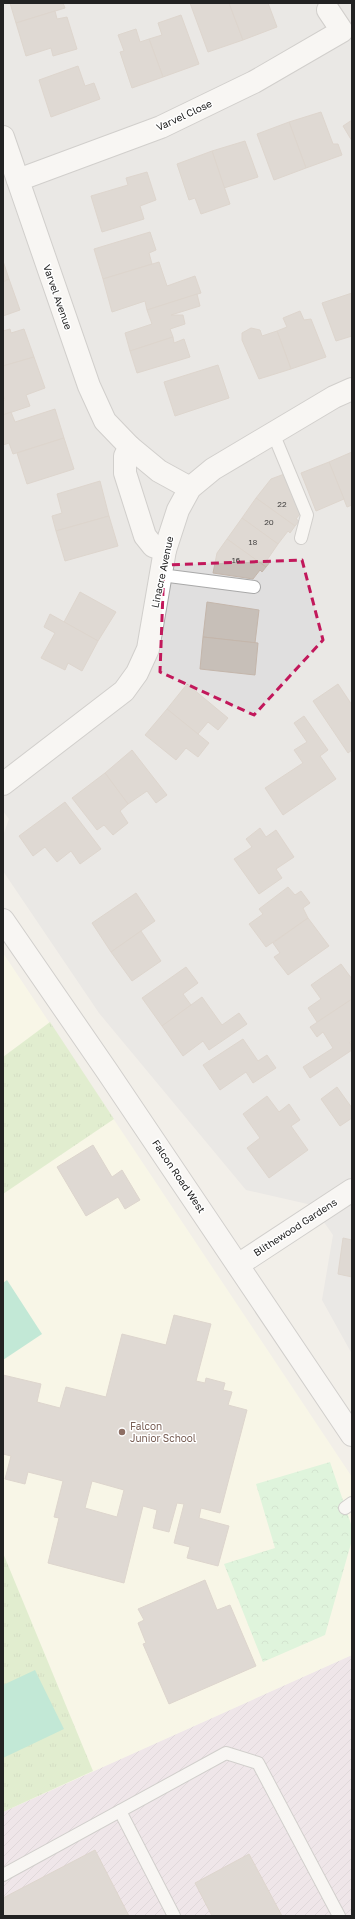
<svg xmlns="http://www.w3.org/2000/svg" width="355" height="1919" font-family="'Golos Text',sans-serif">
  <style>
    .residential { fill: #e0dfdf }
    .industrial { fill: url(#industrial-furrows) }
    .education { fill: #ffffe5 }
    .grass { fill: url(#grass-tufts) }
    .park { fill: url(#park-crowns) }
    .pitch { fill: #88e0be }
    .building { fill: #c7bfb8; stroke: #c4b6ab; fill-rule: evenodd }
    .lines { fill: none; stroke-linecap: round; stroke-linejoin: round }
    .service-casing { stroke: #a9a9a9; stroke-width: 14 }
    .minor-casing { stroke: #a9a9a9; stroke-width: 24 }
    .service { stroke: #fff; stroke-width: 12 }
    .minor { stroke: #fff; stroke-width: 22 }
    .marked { fill: none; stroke: #c2185b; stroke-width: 3; stroke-dasharray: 8 5; stroke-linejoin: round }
    .education-dot { fill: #8d6e63; stroke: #fff; stroke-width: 1.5 }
    .labels { text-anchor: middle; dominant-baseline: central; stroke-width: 3; stroke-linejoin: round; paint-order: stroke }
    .number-label { font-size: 8px; fill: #4b4948 }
    .street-label { font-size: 10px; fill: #222; stroke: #fff }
    .education-label { font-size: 10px; fill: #785e54; stroke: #fff; text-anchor: start }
  </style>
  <defs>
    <pattern id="industrial-furrows" width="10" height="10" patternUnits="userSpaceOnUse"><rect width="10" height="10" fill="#ebdbe8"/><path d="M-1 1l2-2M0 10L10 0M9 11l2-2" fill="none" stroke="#c9bcc7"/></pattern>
    <pattern id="grass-tufts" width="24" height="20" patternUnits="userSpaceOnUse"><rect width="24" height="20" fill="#cdebb0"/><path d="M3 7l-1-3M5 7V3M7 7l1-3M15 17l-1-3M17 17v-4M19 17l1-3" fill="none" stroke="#b0c997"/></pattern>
    <pattern id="park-crowns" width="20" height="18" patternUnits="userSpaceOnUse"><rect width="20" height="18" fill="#c8facc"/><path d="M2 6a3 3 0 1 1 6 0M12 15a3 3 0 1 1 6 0" fill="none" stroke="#acd6af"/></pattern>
  </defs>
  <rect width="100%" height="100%" fill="#f2efe9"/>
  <polygon class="residential" points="3,3 352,3 352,1354 322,1300 333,1235 312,1205 246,1190 99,1013 3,871 3,836 9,819 3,811"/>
  <polygon class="industrial" points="352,1655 352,1916 3,1916 3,1812"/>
  <polygon class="education" points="3,953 352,1477 352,1655 3,1812"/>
  <g class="grass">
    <polygon points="50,1022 114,1119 3,1194 3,1057"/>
    <polygon points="3,1553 93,1771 3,1812"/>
  </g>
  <polygon class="park" points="330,1462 352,1527 352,1540 325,1635 263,1662 224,1564 275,1548 256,1484"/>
  <g class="pitch">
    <polygon points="7,1280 42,1334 3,1360 3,1283"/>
    <polygon points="35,1670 64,1729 3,1758 3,1685"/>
  </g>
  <g class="building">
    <polygon points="10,3 63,3 65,8 16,23"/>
    <polygon points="190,3 229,3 243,40 208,52"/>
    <polygon points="229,3 268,3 277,27 243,40"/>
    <polygon points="55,11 57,19 67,17 77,49 53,56 51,48 26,56 16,23"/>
    <polygon points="181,15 199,64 163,77 149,39 162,35 158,23"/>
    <polygon points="136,29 140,42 149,39 163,77 132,88 120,52 124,51 118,35"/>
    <polygon points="78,66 85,86 94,83 100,99 51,117 39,80"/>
    <polygon points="321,112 333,144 338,144 342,155 306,168 289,122"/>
    <polygon points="352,120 352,141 343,126"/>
    <polygon points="289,122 306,168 274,180 257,134"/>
    <polygon points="245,141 258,177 224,188 212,151"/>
    <polygon points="212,151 230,204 201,214 195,198 189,200 177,164"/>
    <polygon points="147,172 156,200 140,206 144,219 102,232 91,196 128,185 126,178"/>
    <polygon points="150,232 156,250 149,253 152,264 103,279 94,249"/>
    <polygon points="3,261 9,279 3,282"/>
    <polygon points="159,262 167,286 195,276 201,293 147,310 145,301 112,312 103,279"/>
    <polygon points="9,279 20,310 3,316 3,282"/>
    <polygon points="352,293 352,336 336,341 322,303"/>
    <polygon points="197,294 200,306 171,315 183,315 185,324 170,329 173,337 130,351 125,333 152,324 147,310"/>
    <polygon points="300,311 304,320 311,319 326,357 291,369 277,331 287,327 283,318"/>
    <polygon points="251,328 260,330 262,336 277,331 291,369 259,379 242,340 242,333"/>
    <polygon points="10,329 11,333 24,329 34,357 3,366 3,331"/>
    <polygon points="173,337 174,343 184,339 190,357 137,373 130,351"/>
    <polygon points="34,357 45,388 26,395 30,406 3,415 3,401 5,400 3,394 3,366"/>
    <polygon points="218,365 229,398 175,416 164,382"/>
    <polygon points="55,409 64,438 13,454 9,443 3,445 3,415 11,412 15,422"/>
    <polygon points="64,438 74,469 27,484 17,453"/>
    <polygon points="352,452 352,505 347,507 329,462"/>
    <polygon points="329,462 344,499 316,511 301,473"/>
    <polygon points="287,473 303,510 296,519 299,521 295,526 256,498 271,479"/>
    <polygon points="100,481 109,516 56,531 52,516 62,513 57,494"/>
    <polygon points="256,498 295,526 290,533 288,531 278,544 242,518"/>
    <polygon points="109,516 118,546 65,561 56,531"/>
    <polygon points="242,518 278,544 267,560 270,562 266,567 227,539"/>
    <polygon points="227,539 266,567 262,572 260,570 253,579 213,573 217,553"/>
    <polygon points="80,592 116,612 98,641 64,622"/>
    <polygon points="207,602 259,610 255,643 203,637"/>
    <polygon points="50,614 98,641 82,671 68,663 65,670 41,658 55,633 44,627"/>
    <polygon points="203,637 258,643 255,675 200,669"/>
    <polygon points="187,684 228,718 218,730 208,722 198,734 167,709"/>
    <polygon points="338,684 352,705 352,750 348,753 313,701"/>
    <polygon points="167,709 209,743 198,757 186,748 176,760 145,735"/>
    <polygon points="304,716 328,750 320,756 336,779 283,815 265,788 303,763 294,750 307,742 294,723"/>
    <polygon points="132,750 167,795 156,803 147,791 128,804 105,773"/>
    <polygon points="105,773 128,804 120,811 128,823 113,835 104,825 97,830 72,798"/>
    <polygon points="65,802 101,849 80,864 71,851 57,862 45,847 33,856 19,836"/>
    <polygon points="260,828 266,837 276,830 294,857 276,869 282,878 259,894 234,859 252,847 246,839"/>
    <polygon points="288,887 295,895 301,891 310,903 303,908 308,918 266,947 249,924 263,914 259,909"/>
    <polygon points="136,893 155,921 111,952 92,923"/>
    <polygon points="308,918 329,946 288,975 274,957 280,953 273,943"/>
    <polygon points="141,931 161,961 132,981 111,952"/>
    <polygon points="341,964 352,979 352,999 317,1022 308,1008 321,999 311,985"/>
    <polygon points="186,967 198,983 183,994 191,1005 162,1026 142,998"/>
    <polygon points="202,997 222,1025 239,1013 247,1024 209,1050 203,1041 183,1056 162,1026"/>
    <polygon points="352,999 352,1041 350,1042 352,1050 310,1078 303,1067 333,1048 323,1032 317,1037 310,1027"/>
    <polygon points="243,1039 258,1061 267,1055 276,1068 253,1083 246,1072 220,1090 203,1065"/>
    <polygon points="337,1087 352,1108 352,1118 340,1126 321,1099"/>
    <polygon points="267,1096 279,1112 289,1104 300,1120 291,1126 308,1150 269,1178 247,1148 260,1138 243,1114"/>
    <polygon points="93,1145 112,1177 122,1170 140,1200 125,1209 118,1197 86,1216 57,1167"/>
    <polygon points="343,1238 352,1240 352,1277 338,1274"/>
    <path d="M174 1315 211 1324 196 1381 205 1383 206 1378 225 1383 223 1390 232 1392 228 1405 247 1410 220 1513 201 1508 199 1518 229 1526 218 1566 187 1558 190 1547 174 1543 184 1504 177 1503 169 1532 153 1528 157 1510 143 1506 124 1583 48 1563 59 1518 54 1517 63 1481 28 1472 25 1484 5 1479 11 1456 3 1454V1375L41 1384 37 1402 60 1408 66 1387 106 1397 122 1334 166 1345ZM92 1481 124 1490 117 1517 85 1508Z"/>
    <polygon points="205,1580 217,1610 230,1605 256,1666 169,1704 143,1644 146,1643 138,1623 144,1620 138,1609"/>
    <polygon points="95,1850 129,1916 3,1916 3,1898"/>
    <polygon points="249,1854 282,1916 212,1916 195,1883"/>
  </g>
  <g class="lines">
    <g class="service-casing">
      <g id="service">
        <polyline points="273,433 307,515 301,538"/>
        <polyline points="161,575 254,587"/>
        <polyline points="345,1508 352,1503"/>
        <polyline points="120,1811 174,1916"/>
        <polyline points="3,1875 226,1753 258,1763 339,1916"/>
      </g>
    </g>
    <g class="minor-casing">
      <g id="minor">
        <polyline points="3,137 89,386 105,421 130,447 159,471 190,488"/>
        <polyline points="18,180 161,127 254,82 342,31 328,10"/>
        <polyline points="130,447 125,456 125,473 145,536 153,546 165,550"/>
        <polyline points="3,784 124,691 137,673 148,649 165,550 178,510 190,488 213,469 334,397 352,389"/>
        <polyline points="3,920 107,1071 352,1435"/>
        <polyline points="238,1265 352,1190"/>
      </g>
    </g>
    <use href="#service" class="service"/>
    <use href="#minor" class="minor"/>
  </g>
  <path d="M0 0H355V1919H0ZM302 560 323 640 254 715 160 672 164 565Z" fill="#f2efe9" fill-opacity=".55" fill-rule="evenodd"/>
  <path class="marked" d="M302 560 323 640 254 715 160 672 164 565Z"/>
  <circle class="education-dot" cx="122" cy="1432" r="4"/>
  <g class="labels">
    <g class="number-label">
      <text x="282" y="504">22</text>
      <text x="269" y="522">20</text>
      <text x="253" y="542">18</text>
      <text x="236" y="560">16</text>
    </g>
    <g class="street-label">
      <text transform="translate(184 115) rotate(-25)">Varvel Close</text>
      <text transform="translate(58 297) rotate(71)">Varvel Avenue</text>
      <text transform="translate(162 572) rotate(-78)">Linacre Avenue</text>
      <text transform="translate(179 1176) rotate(56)">Falcon Road West</text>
      <text transform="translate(295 1227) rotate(-33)">Blithewood Gardens</text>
    </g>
    <g class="education-label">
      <text x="130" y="1426">Falcon<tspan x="130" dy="12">Junior School</tspan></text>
    </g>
  </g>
  <rect width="355" height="1919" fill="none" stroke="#222222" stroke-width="8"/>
</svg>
